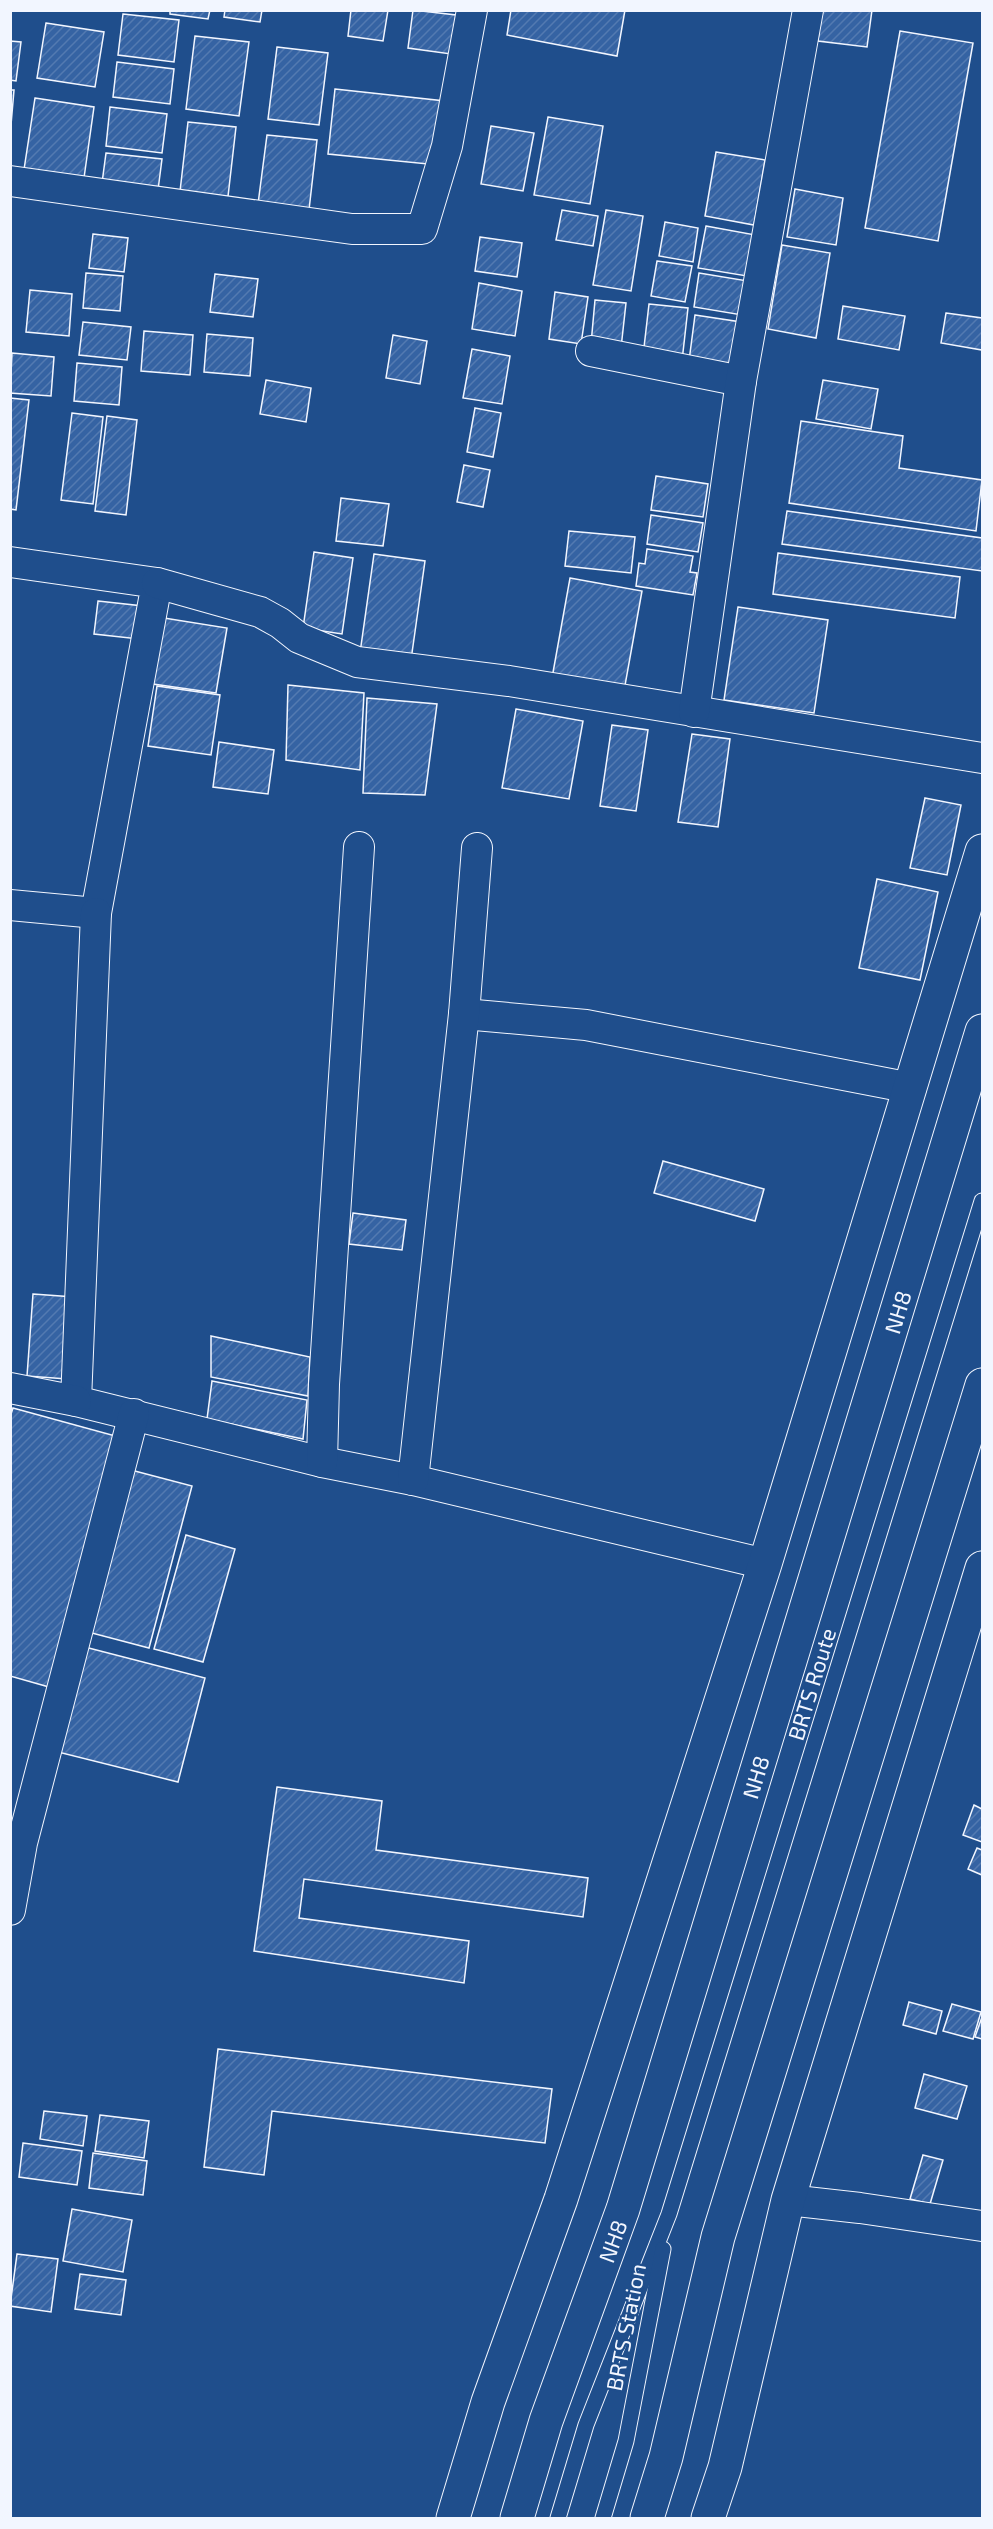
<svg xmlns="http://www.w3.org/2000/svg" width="993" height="2529" font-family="'Exo 2',sans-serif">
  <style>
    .building { fill: url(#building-hatch); stroke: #f2f6ff; stroke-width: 1.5 }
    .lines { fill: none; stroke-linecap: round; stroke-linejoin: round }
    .service-casing { stroke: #f2f6ff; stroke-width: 17 }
    .minor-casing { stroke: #f2f6ff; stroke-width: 32 }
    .tertiary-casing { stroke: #f2f6ff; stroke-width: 35 }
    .primary-casing { stroke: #f2f6ff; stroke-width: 35 }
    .service { stroke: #1f4e8c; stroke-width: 15 }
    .minor { stroke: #1f4e8c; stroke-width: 30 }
    .tertiary { stroke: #1f4e8c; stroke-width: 33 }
    .primary { stroke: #1f4e8c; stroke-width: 33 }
    .labels { text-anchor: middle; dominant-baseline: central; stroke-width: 4.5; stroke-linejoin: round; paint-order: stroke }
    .street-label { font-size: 22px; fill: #f2f6ff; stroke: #1f4e8c }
  </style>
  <defs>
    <pattern id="building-hatch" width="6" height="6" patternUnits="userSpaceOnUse" patternTransform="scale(1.5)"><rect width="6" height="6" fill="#3563a3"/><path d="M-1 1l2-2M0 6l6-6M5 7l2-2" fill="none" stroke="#537ab1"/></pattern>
  </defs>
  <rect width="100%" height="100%" fill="#1f4e8c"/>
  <g class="building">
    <polygon points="170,10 210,10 208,19 170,14"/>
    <polygon points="225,10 262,10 260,22 224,17"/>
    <polygon points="351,10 388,10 383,41 348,36"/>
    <polygon points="413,10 456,15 451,54 408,48"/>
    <polygon points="511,10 625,10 617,56 507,35"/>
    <polygon points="821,10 872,10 867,47 818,41"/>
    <polygon points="123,14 179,20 174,62 118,55"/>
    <polygon points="46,23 104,32 95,87 37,78"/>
    <polygon points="900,31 973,43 938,241 865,228"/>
    <polygon points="195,36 249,42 239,116 186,109"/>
    <polygon points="10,41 21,42 16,81 10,80"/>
    <polygon points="277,47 328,53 319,125 268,119"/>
    <polygon points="117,62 174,69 170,104 113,97"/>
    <polygon points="335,89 445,101 438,165 328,154"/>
    <polygon points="10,90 14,90 11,125 10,125"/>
    <polygon points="35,98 94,107 83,185 23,176"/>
    <polygon points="110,107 167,114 162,153 106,146"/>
    <polygon points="548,117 603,126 590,204 534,195"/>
    <polygon points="188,122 236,127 227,205 179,200"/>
    <polygon points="491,126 534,133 523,191 481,184"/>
    <polygon points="267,135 317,140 309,210 258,204"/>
    <polygon points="716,152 765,160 754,225 705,216"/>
    <polygon points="106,153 162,159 158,190 102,183"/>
    <polygon points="795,189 843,198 836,245 787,237"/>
    <polygon points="562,210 598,216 593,246 556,240"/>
    <polygon points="606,210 643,216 631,291 593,285"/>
    <polygon points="665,222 698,228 693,262 659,256"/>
    <polygon points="706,226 761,236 753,277 698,268"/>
    <polygon points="93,234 128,238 124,272 89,268"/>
    <polygon points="480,237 522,243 517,277 475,271"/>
    <polygon points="782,245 830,253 816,338 768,329"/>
    <polygon points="657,261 692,266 685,302 651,296"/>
    <polygon points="86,273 123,276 120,311 83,308"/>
    <polygon points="699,273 748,281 742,315 694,307"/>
    <polygon points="215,274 258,279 253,317 210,312"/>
    <polygon points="479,283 522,291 515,336 472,329"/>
    <polygon points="30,290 72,294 69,336 26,332"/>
    <polygon points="555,292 588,297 581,344 549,339"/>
    <polygon points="595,300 626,303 621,348 591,344"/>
    <polygon points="649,304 688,308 682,361 643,356"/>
    <polygon points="843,306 905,316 899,350 838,339"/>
    <polygon points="946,313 982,318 982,350 941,343"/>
    <polygon points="695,315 741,322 735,367 689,361"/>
    <polygon points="83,322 131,327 127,360 79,355"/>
    <polygon points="144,331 193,335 190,375 141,371"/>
    <polygon points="207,334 253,338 250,376 204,372"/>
    <polygon points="393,335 427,341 420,384 386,378"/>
    <polygon points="472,349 510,356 502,404 463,398"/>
    <polygon points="12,353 54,357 51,396 10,393"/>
    <polygon points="77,363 122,367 119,405 74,401"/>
    <polygon points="266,380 311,388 306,422 260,414"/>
    <polygon points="823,380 878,389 871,429 816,419"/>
    <polygon points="10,398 29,400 16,510 10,509"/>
    <polygon points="475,408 501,413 493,457 467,452"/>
    <polygon points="72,413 103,417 93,504 61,500"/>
    <polygon points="107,416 137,420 126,515 95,511"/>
    <polygon points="801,421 903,436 899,468 982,480 976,531 789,503"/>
    <polygon points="464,465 490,470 483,507 457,502"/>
    <polygon points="656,476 708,484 703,517 651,510"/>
    <polygon points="341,498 389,504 383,546 336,541"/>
    <polygon points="787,511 982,538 982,571 782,544"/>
    <polygon points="651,515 703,523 698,552 647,544"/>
    <polygon points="569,531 635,537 631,573 565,566"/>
    <polygon points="647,549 693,556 690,572 697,573 693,595 636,586 639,563 645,564"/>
    <polygon points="314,552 353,558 342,634 303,628"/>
    <polygon points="778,553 960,577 955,618 773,594"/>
    <polygon points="374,554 425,561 411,660 360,653"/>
    <polygon points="570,578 642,591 624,691 552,678"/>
    <polygon points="98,601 143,606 139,639 94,634"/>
    <polygon points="738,607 828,620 814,713 724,700"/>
    <polygon points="164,618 227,628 216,693 153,684"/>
    <polygon points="288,685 364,693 360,770 286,760"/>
    <polygon points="157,686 220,695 211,755 148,746"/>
    <polygon points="367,698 437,704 425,795 363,793"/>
    <polygon points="516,709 583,721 569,799 502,788"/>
    <polygon points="612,725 648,730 636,811 600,806"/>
    <polygon points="692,734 730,739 718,827 678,822"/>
    <polygon points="219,742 274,750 268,794 213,787"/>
    <polygon points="925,798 961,805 947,875 910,868"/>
    <polygon points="877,879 938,892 920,980 859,968"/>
    <polygon points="663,1161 764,1189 755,1221 654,1193"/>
    <polygon points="353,1213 406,1220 402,1250 349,1244"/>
    <polygon points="33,1294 74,1297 67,1379 27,1376"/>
    <polygon points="211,1336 310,1357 308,1396 211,1377"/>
    <polygon points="212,1381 307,1400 303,1439 207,1419"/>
    <polygon points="13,1408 119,1437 49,1687 10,1676 10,1417"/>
    <polygon points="131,1470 192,1486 149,1648 88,1632"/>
    <polygon points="186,1535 235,1549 203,1662 154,1649"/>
    <polygon points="81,1646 205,1678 178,1782 54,1751"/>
    <polygon points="277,1787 382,1801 376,1850 588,1878 583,1917 304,1879 299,1918 469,1941 464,1983 254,1951"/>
    <polygon points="974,1805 982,1809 982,1842 963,1835"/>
    <polygon points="977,1848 982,1850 982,1875 968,1869"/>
    <polygon points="909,2002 942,2011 936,2034 903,2025"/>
    <polygon points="952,2004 981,2012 973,2039 943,2031"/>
    <polygon points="982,2017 982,2039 975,2037"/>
    <polygon points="218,2049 552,2089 545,2143 272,2111 264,2175 204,2167"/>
    <polygon points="924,2074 967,2086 957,2119 915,2108"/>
    <polygon points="44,2111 87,2116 83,2146 40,2139"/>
    <polygon points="100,2115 149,2121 144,2158 95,2151"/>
    <polygon points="23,2143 82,2151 77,2185 19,2177"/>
    <polygon points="93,2153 147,2161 143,2195 89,2188"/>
    <polygon points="923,2155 943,2160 930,2204 910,2199"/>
    <polygon points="72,2209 132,2220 123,2272 63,2261"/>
    <polygon points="17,2254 58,2259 51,2312 10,2306"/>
    <polygon points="80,2274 126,2280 121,2315 75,2309"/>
  </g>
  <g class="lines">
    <g class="service-casing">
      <g id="service">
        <polyline points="558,2518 586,2425 669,2214 982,1201"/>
        <polyline points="603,2518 626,2441 663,2249"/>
      </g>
    </g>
    <g class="minor-casing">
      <g id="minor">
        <polyline points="10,181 352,229 422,229 447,146 472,10"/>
        <polyline points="591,351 741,381"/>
        <polyline points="10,562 157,583 96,913 10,905"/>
        <polyline points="157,583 260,612 280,623 299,638 357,662 509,681 982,758"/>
        <polyline points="694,712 741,381 808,10"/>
        <polyline points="96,913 76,1401 322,1462 413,1480 765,1564"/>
        <polyline points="464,1014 586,1025 911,1088"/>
        <polyline points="10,1388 76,1401"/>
        <polyline points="322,1462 324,1384 359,847"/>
        <polyline points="413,1480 464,1014 477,848"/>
        <polyline points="10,1910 22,1843 134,1414"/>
        <polyline points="788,2200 860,2208 982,2226"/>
      </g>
    </g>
    <g class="tertiary-casing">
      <g id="tertiary">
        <polyline points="453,2518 488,2402 561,2199 765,1564 982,851"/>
        <polyline points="708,2518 725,2467 788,2200 982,1568"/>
      </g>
    </g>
    <g class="primary-casing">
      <g id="primary">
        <polyline points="517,2518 546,2421 623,2209 982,1031"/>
        <polyline points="647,2518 666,2457 718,2237 982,1385"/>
      </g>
    </g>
    <use href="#service" class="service"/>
    <use href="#minor" class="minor"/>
    <use href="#tertiary" class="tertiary"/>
    <use href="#primary" class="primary"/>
  </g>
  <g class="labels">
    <g class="street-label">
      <text transform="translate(897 1312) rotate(-73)">NH8</text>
      <text transform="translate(811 1684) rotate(-73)">BRTS Route</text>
      <text transform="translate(755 1777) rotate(-73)">NH8</text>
      <text transform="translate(612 2241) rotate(-70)">NH8</text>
      <text transform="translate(625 2327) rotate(-79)">BRTS Station</text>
    </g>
  </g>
  <rect width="993" height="2529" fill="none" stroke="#f2f6ff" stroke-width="24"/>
</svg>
